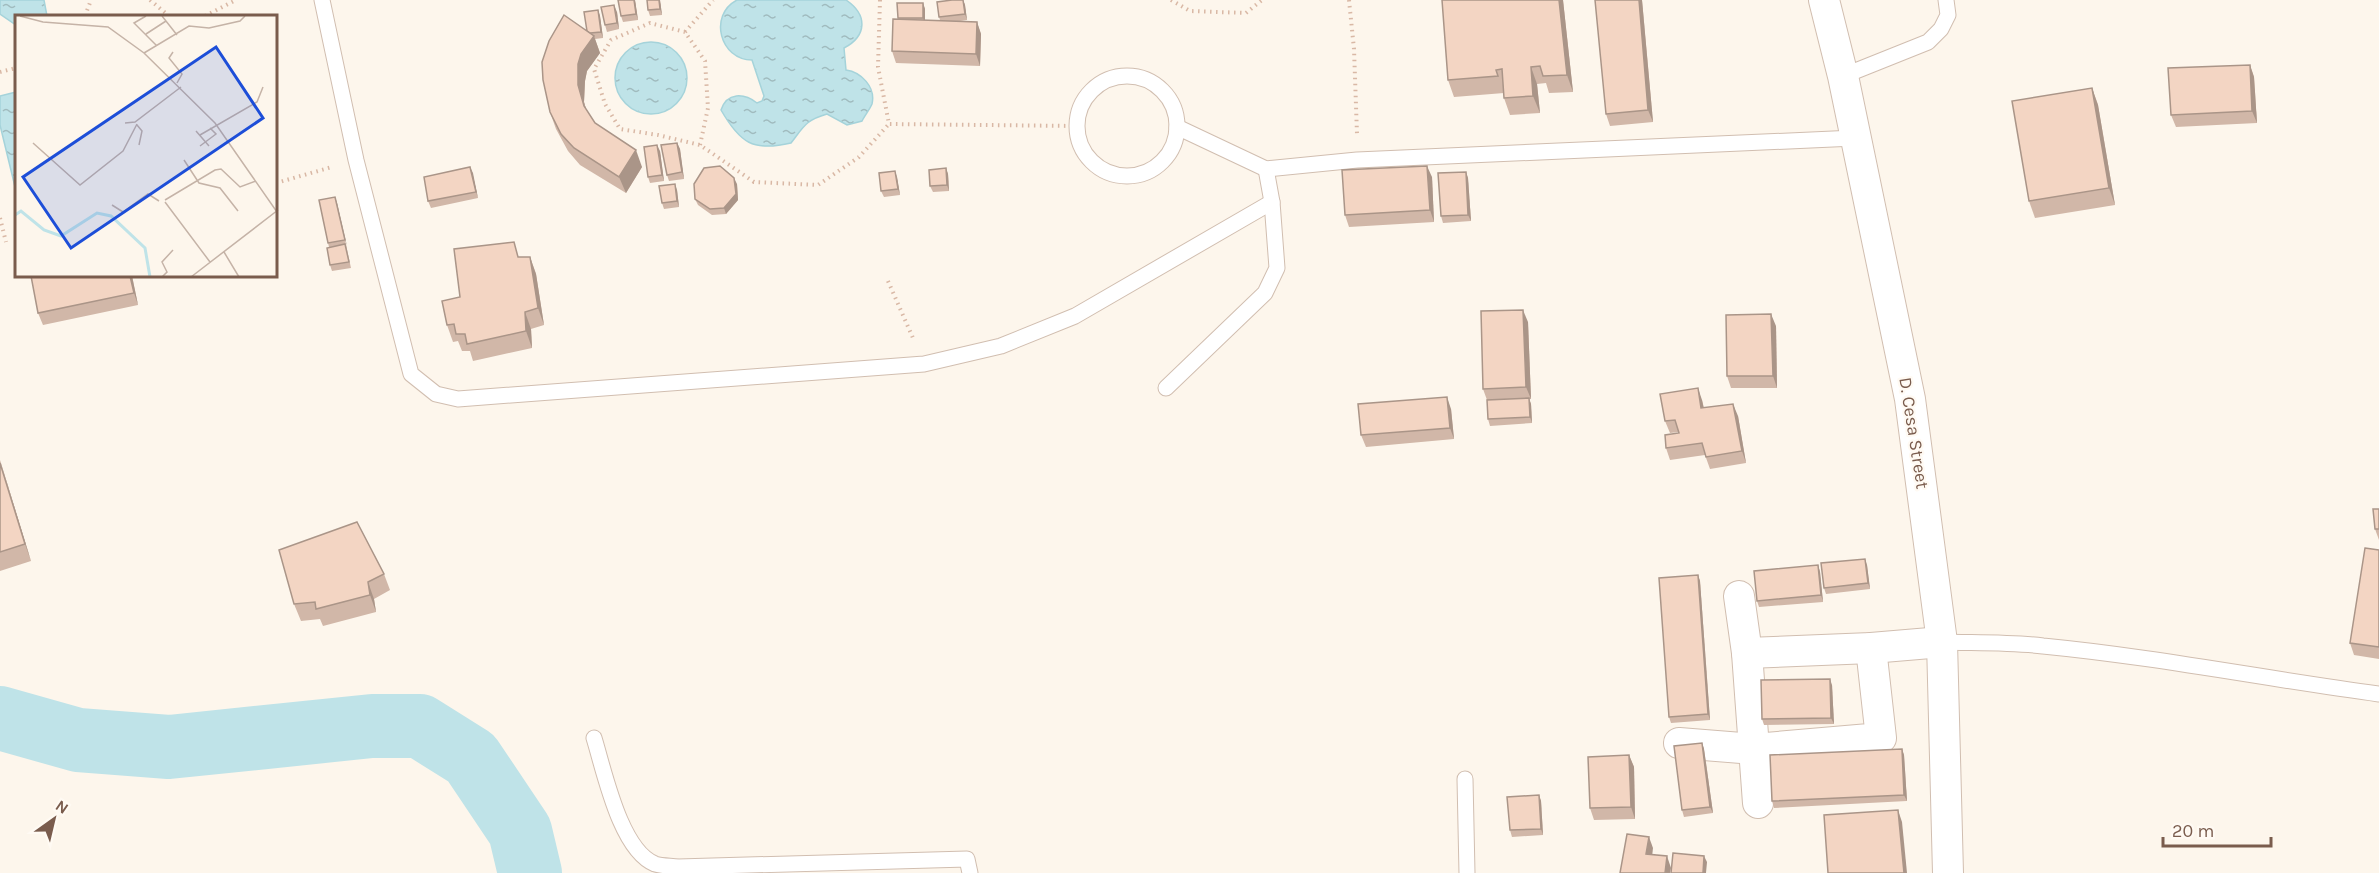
<svg xmlns="http://www.w3.org/2000/svg" width="2379" height="873" font-family="Karla,sans-serif">
  <style>
    .water { fill: url(#water-ripples); stroke: #a5d3da; stroke-width: 1.5 }
    .lines { fill: none; stroke-linecap: round; stroke-linejoin: round }
    .river { stroke: #bfe3e8; stroke-width: 64 }
    .service-casing { stroke: #d1beb0; stroke-width: 17 }
    .minor-casing { stroke: #d1beb0; stroke-width: 32 }
    .path { stroke: #d9b8a5; stroke-width: 4; stroke-dasharray: 1.5 4.5; stroke-linecap: butt }
    .service { stroke: #fff; stroke-width: 15 }
    .minor { stroke: #fff; stroke-width: 30 }
    .wall { fill: #d1b7a8 }
    .shaded-wall { fill: #aa9588 }
    .building { fill: #f3d5c3; stroke: #aa9588; stroke-width: 1.5 }
    .labels { text-anchor: middle; dominant-baseline: central; stroke-width: 4.5; stroke-linejoin: round; paint-order: stroke }
    .street-label { font-size: 18px; fill: #7a5c4d; stroke: #fffaf3 }
    .inset-river { fill: none; stroke: #bfe3e8; stroke-width: 3 }
    .inset-road { fill: none; stroke: #c5b3a7; stroke-width: 1.5 }
    .view { fill: #1d4ed8; fill-opacity: 0.15; stroke: #1d4ed8; stroke-width: 3 }
    .inset-edge { fill: none; stroke: #7a5c4d; stroke-width: 3 }
  </style>
  <defs>
    <pattern id="water-ripples" width="26" height="14" patternUnits="userSpaceOnUse" patternTransform="scale(1.5)"><rect width="26" height="14" fill="#bfe3e8"/><path d="M2 4q2-2 4 0t4 0M15 11q2-2 4 0t4 0" fill="none" stroke="#a0bbbe"/></pattern>
  </defs>
  <rect width="100%" height="100%" fill="#fdf6ec"/>
  <g class="water">
    <polygon points="0,0 44,0 47,16 16,16 16,25 0,14"/>
    <path d="M737 0H846C868 15 867 36 844 48L846 70C861 72 876 87 872 104 870 109 865 115 862 121L847 125 827 114C806 120 804 126 791 143 753 152 740 143 721 110 727 92 744 93 757 103L762 101 764 96 752 60C720 60 708 15 737 0Z"/>
    <circle cx="651" cy="78" r="36"/>
    <polygon points="16,92 16,191 0,125 0,96"/>
  </g>
  <g class="lines">
    <polyline class="river" points="0,718 78,740 169,747 372,726 420,726 471,758 520,831 530,873"/>
    <g class="service-casing">
      <g id="service">
        <polyline points="322,0 356,160 411,374 436,394 458,399 924,364 1001,346 1075,316 1272,202"/>
        <circle cx="1127" cy="126" r="50"/>
        <polyline points="1843,76 1928,42 1941,29 1948,15 1946,0"/>
        <polyline points="1177,127 1266,169 1357,160 1855,138"/>
        <polyline points="1166,388 1265,293 1277,268 1272,202 1266,169"/>
        <path d="M1942 642C1976 643 2010 642 2043 646 2156 657 2267 679 2379 694"/>
        <path d="M594 738C604 770 620 850 655 864 661 866 671 866 678 867L967 859 970 873"/>
        <polyline points="1465,779 1467,873"/>
      </g>
    </g>
    <g class="minor-casing">
      <g id="minor">
        <polyline points="1824,0 1843,76 1910,399 1942,642 1948,873"/>
        <polyline points="1739,596 1747,653 1758,803"/>
        <polyline points="1747,653 1871,648 1942,642"/>
        <polyline points="1679,743 1754,749 1881,738 1871,648"/>
      </g>
    </g>
    <g class="path">
      <polyline points="150,0 169,16"/>
      <polyline points="880,0 878,67 889,124 1076,126"/>
      <polyline points="1171,0 1190,11 1246,13 1262,0"/>
      <polyline points="1349,0 1354,49 1357,134"/>
      <polyline points="85,16 91,0"/>
      <polyline points="205,16 236,0"/>
      <polyline points="685,32 713,0"/>
      <polyline points="0,72 16,68"/>
      <polyline points="700,145 708,108 705,61 685,32 650,23 611,40 594,69 605,104 620,129 658,135 700,145 754,182 818,185 859,157 889,124"/>
      <polyline points="276,183 332,167"/>
      <polyline points="0,218 6,242"/>
      <polyline points="888,281 913,338"/>
    </g>
    <use href="#service" class="service"/>
    <use href="#minor" class="minor"/>
  </g>
  <g class="wall">
    <polygon points="635,0 638,20 623,22 621,16"/>
    <polygon points="660,0 662,15 650,16 648,10"/>
    <polygon points="963,0 965,5 967,20 960,21 977,22 981,34 980,66 896,63 892,51 898,18 923,3 925,9 925,20 940,20 939,17"/>
    <polygon points="1442,0 1563,0 1573,92 1549,93 1546,83 1537,84 1540,113 1510,115 1504,98 1504,93 1454,97 1448,80"/>
    <polygon points="1642,0 1653,122 1610,126 1606,114"/>
    <polygon points="598,10 600,16 603,38 595,39 600,53 587,71 585,81 584,102 586,109 595,123 642,167 626,193 580,165 568,151 556,129 550,112 587,31"/>
    <polygon points="617,12 619,29 607,32 605,25"/>
    <polygon points="2250,65 2254,77 2257,123 2176,127 2171,115"/>
    <polygon points="2092,88 2098,105 2115,205 2035,218 2029,201"/>
    <polygon points="677,143 680,149 684,179 669,181 667,175"/>
    <polygon points="660,151 664,181 650,183 648,177"/>
    <polygon points="470,167 478,198 431,208 428,201"/>
    <polygon points="946,168 948,174 949,191 933,192 930,186"/>
    <polygon points="1466,172 1468,178 1471,221 1443,223 1441,216"/>
    <polygon points="897,177 900,195 884,197 881,191"/>
    <polygon points="1432,177 1434,222 1349,227 1345,215"/>
    <polygon points="737,184 738,200 726,214 712,215 698,205 695,199"/>
    <polygon points="677,190 679,207 664,209 662,203"/>
    <polygon points="335,197 337,203 351,268 332,271 330,265 329,247 328,243"/>
    <polygon points="520,257 530,257 536,274 544,325 531,329 532,348 473,361 470,351 462,351 458,341 453,342 447,325 460,297"/>
    <polygon points="132,276 138,305 43,325 38,313"/>
    <polygon points="1528,322 1531,399 1529,399 1531,404 1532,423 1490,426 1488,419 1487,400 1483,389"/>
    <polygon points="1776,326 1777,388 1731,388 1727,376"/>
    <polygon points="1702,400 1704,408 1738,416 1746,463 1710,469 1705,455 1670,460 1666,448 1679,433 1679,432 1670,433 1665,421"/>
    <polygon points="1451,409 1454,439 1366,447 1361,435"/>
    <polygon points="0,460 31,561 0,571"/>
    <polygon points="2379,509 2379,540 2375,529"/>
    <polygon points="2379,550 2379,659 2354,655 2350,643"/>
    <polygon points="1818,565 1820,572 1823,602 1759,607 1757,601"/>
    <polygon points="1867,565 1870,589 1826,594 1824,588"/>
    <polygon points="384,574 390,590 374,599 376,612 323,626 320,619 301,621 294,604"/>
    <polygon points="1698,575 1700,581 1710,720 1671,723 1669,717"/>
    <polygon points="1832,685 1834,724 1764,725 1762,719"/>
    <polygon points="1702,743 1704,749 1713,813 1684,817 1682,810"/>
    <polygon points="1902,749 1904,755 1907,801 1774,808 1772,801"/>
    <polygon points="1629,755 1634,767 1635,819 1594,820 1590,808"/>
    <polygon points="1539,795 1541,801 1543,835 1512,837 1510,830"/>
  </g>
  <g class="shaded-wall">
    <polygon points="634,0 635,0 638,20 636,14"/>
    <polygon points="659,0 660,0 662,15 660,9"/>
    <polygon points="963,0 965,5 967,20 965,14"/>
    <polygon points="1559,0 1563,0 1573,92 1567,75"/>
    <polygon points="1639,0 1642,0 1653,122 1648,110"/>
    <polygon points="923,3 925,9 925,24 923,18"/>
    <polygon points="614,5 617,12 619,29 617,23"/>
    <polygon points="598,10 600,16 603,38 601,32"/>
    <polygon points="977,22 981,34 980,66 976,54"/>
    <polygon points="594,36 600,53 587,71 585,81 584,102 590,123 578,85 578,64 581,54"/>
    <polygon points="2250,65 2254,77 2257,123 2252,111"/>
    <polygon points="1531,67 1537,84 1540,113 1533,96"/>
    <polygon points="2092,88 2098,105 2115,205 2109,188"/>
    <polygon points="677,143 680,149 684,179 682,172"/>
    <polygon points="657,145 660,151 664,181 662,175"/>
    <polygon points="636,150 642,167 626,193 619,177"/>
    <polygon points="1427,166 1432,177 1434,222 1430,210"/>
    <polygon points="470,167 473,173 478,198 476,192"/>
    <polygon points="946,168 948,174 949,191 947,185"/>
    <polygon points="895,171 897,177 900,195 898,189"/>
    <polygon points="1466,172 1468,178 1471,221 1468,215"/>
    <polygon points="734,178 737,184 738,200 726,214 724,208"/>
    <polygon points="675,184 677,190 679,207 677,201"/>
    <polygon points="335,197 337,203 347,246 345,240"/>
    <polygon points="530,257 536,274 544,325 538,308"/>
    <polygon points="130,276 132,276 138,305 134,293"/>
    <polygon points="1523,310 1528,322 1531,399 1526,387"/>
    <polygon points="525,312 531,329 532,348 526,331"/>
    <polygon points="1771,314 1776,326 1777,388 1773,376"/>
    <polygon points="1698,388 1702,400 1706,420 1701,408"/>
    <polygon points="1447,397 1451,409 1454,439 1450,428"/>
    <polygon points="1529,398 1531,404 1532,423 1530,417"/>
    <polygon points="1733,404 1738,416 1746,463 1742,451"/>
    <polygon points="0,460 31,561 25,544"/>
    <polygon points="1865,559 1867,565 1870,589 1868,583"/>
    <polygon points="1818,565 1820,572 1823,602 1821,595"/>
    <polygon points="1698,575 1700,581 1710,720 1708,714"/>
    <polygon points="368,582 374,599 376,612 370,595"/>
    <polygon points="1830,679 1832,685 1834,724 1831,718"/>
    <polygon points="1702,743 1704,749 1713,813 1710,807"/>
    <polygon points="1902,749 1904,755 1907,801 1904,795"/>
    <polygon points="1629,755 1634,767 1635,819 1631,807"/>
    <polygon points="1539,795 1541,801 1543,835 1541,829"/>
    <polygon points="1898,810 1902,822 1907,873 1904,873"/>
    <polygon points="1649,837 1653,848 1651,866 1646,854"/>
    <polygon points="1667,856 1671,868 1670,873 1665,873"/>
    <polygon points="1704,856 1707,862 1706,873 1703,873"/>
  </g>
  <g class="building">
    <polygon points="618,0 634,0 636,14 621,16"/>
    <polygon points="647,0 659,0 660,9 648,10"/>
    <polygon points="952,0 963,0 965,14 939,17 937,2"/>
    <polygon points="1442,0 1559,0 1567,75 1543,76 1540,66 1531,67 1533,96 1504,98 1502,69 1496,70 1498,76 1448,80"/>
    <polygon points="1595,0 1639,0 1648,110 1606,114"/>
    <polygon points="897,3 923,3 923,18 898,18"/>
    <polygon points="614,5 617,23 605,25 601,7"/>
    <polygon points="598,10 601,32 590,33 587,31 584,12"/>
    <polygon points="564,15 594,36 581,54 578,64 578,85 584,106 595,123 636,150 619,177 574,148 561,134 550,112 543,80 542,62 549,41"/>
    <polygon points="893,19 977,22 976,54 892,51"/>
    <polygon points="2250,65 2252,111 2171,115 2168,68"/>
    <polygon points="2092,88 2109,188 2029,201 2012,101"/>
    <polygon points="677,143 682,172 667,175 661,145"/>
    <polygon points="657,145 662,175 648,177 644,147"/>
    <polygon points="720,166 734,178 736,194 724,208 710,209 695,199 694,184 704,168"/>
    <polygon points="1427,166 1430,210 1345,215 1342,170"/>
    <polygon points="470,167 476,192 428,201 424,177"/>
    <polygon points="946,168 947,185 930,186 929,170"/>
    <polygon points="895,171 898,189 881,191 879,173"/>
    <polygon points="1466,172 1468,215 1441,216 1438,173"/>
    <polygon points="675,184 677,201 662,203 659,186"/>
    <polygon points="335,197 345,240 328,243 319,200"/>
    <polygon points="514,242 518,257 530,257 538,308 525,312 526,331 467,344 465,334 456,334 454,324 447,325 442,301 460,297 454,249"/>
    <polygon points="345,244 349,262 330,265 327,248"/>
    <polygon points="31,276 130,276 134,293 38,313"/>
    <polygon points="1523,310 1526,387 1483,389 1481,311"/>
    <polygon points="1771,314 1773,376 1727,376 1726,315"/>
    <polygon points="1698,388 1701,408 1733,404 1742,451 1706,457 1702,443 1666,448 1665,435 1679,433 1675,420 1665,421 1660,394"/>
    <polygon points="1447,397 1450,428 1361,435 1358,404"/>
    <polygon points="1529,398 1530,417 1488,419 1487,400"/>
    <polygon points="0,463 25,544 0,552"/>
    <polygon points="2373,509 2379,509 2379,529 2375,529"/>
    <polygon points="357,522 384,574 368,582 370,595 316,609 315,602 294,604 279,550"/>
    <polygon points="2365,548 2379,550 2379,647 2350,643"/>
    <polygon points="1865,559 1868,583 1824,588 1821,563"/>
    <polygon points="1818,565 1821,595 1757,601 1754,571"/>
    <polygon points="1698,575 1708,714 1669,717 1659,578"/>
    <polygon points="1830,679 1831,718 1762,719 1761,680"/>
    <polygon points="1702,743 1710,807 1682,810 1674,746"/>
    <polygon points="1902,749 1904,795 1772,801 1770,755"/>
    <polygon points="1629,755 1631,807 1590,808 1588,757"/>
    <polygon points="1539,795 1541,829 1510,830 1507,797"/>
    <polygon points="1898,810 1904,873 1828,873 1824,815"/>
    <polygon points="1627,834 1649,837 1646,854 1667,856 1665,873 1620,873"/>
    <polygon points="1673,853 1704,856 1703,873 1671,873"/>
  </g>
  <g class="labels">
    <g class="street-label">
      <text transform="translate(1914 433) rotate(81)">D. Cesa Street</text>
    </g>
  </g>
  <g transform="translate(15 15)">
    <rect width="262" height="262" fill="#fdf6ec"/>
    <path class="inset-river" d="M0 200 6 196 29 215 46 221 82 198 96 201 130 233 135 262"/>
    <path class="inset-road" d="M5 1 28 7 93 12 129 38 200 108 262 197M131 1 119 8 142 31M147 1 162 20M131 19 151 6M158 37 154 43 167 59 162 68M129 38 174 11 194 13 225 6 230 1M110 108 120 107 166 72M122 110 127 116 124 130M181 116 194 131M185 120 242 87 248 72M18 128 65 170 108 136 122 109M185 131 201 119 195 113M169 145 184 168 205 173 223 196M150 185 200 155 206 154 225 172 241 166M150 187 195 247M97 190 108 197 133 179 144 186M209 237 224 262M147 262 152 257 147 247 158 235M176 262 263 195"/>
    <path class="view" d="M201 32 248 103 56 233 8 162Z"/>
    <rect width="262" height="262" class="inset-edge"/>
  </g>
  <g transform="translate(54 819) rotate(34)" stroke="#fffaf3" stroke-width="4.5" paint-order="stroke">
  <path d="M0-4.5L10 22L0 15L-10 22Z" fill="#7a5c4d"/>
  <text y="-9" font-size="16" font-weight="bold" text-anchor="middle" fill="#7a5c4d">N</text>
  </g>
  <path d="M2163 837v9h108v-9" fill="none" stroke="#7a5c4d" stroke-width="3"/>
  <text x="2172" y="837" font-size="18" fill="#7a5c4d" stroke="#fffaf3" stroke-width="4.5" paint-order="stroke">20 m</text>
</svg>
